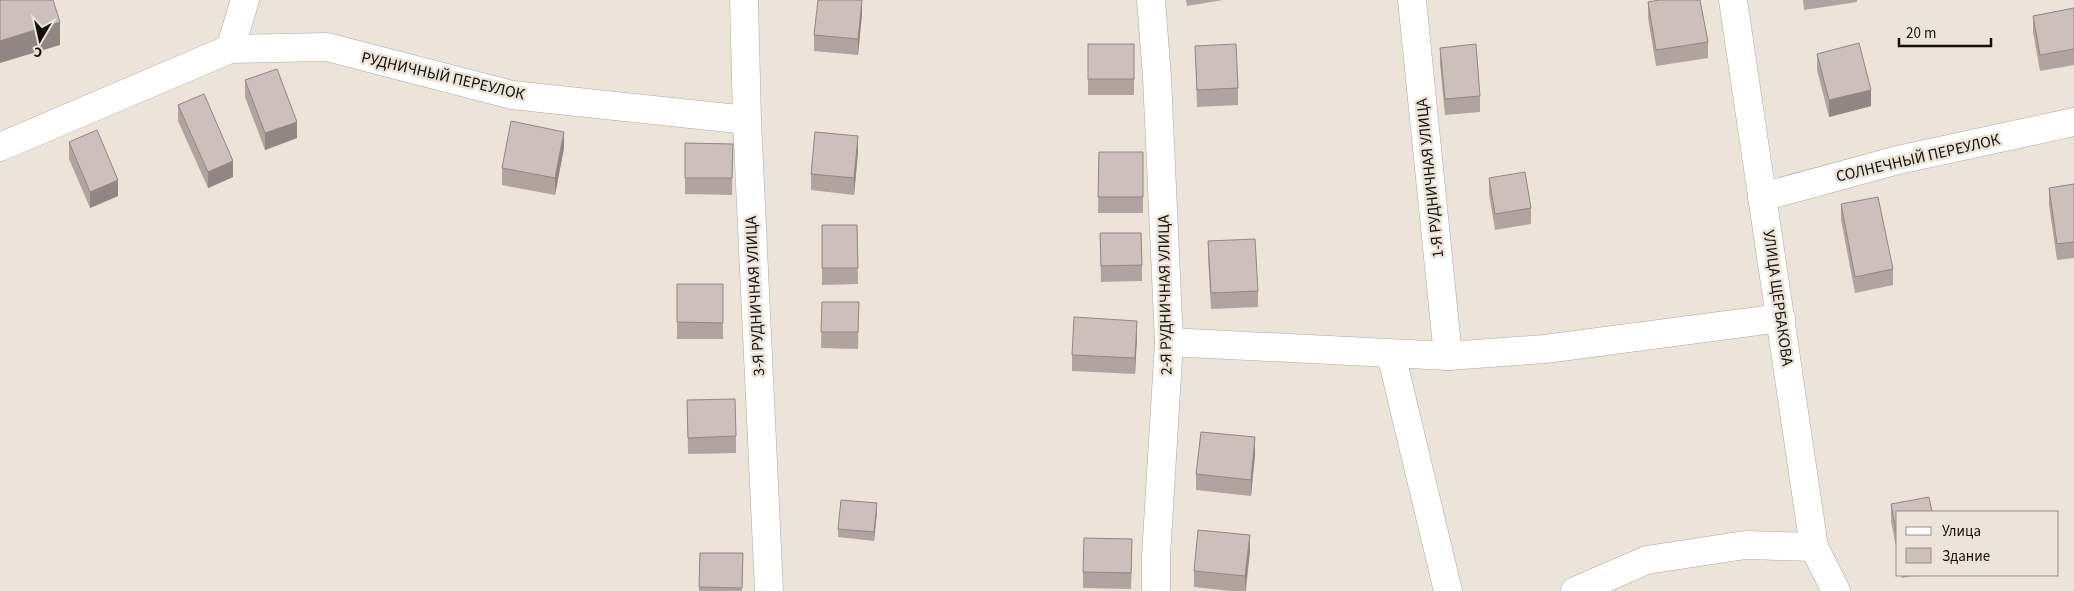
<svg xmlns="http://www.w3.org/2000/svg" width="2074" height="591" font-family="'Source Sans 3',sans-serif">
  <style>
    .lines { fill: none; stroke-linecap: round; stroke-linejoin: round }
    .minor-casing { stroke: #aea79d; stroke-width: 29 }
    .minor { stroke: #fff; stroke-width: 28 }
    .wall { fill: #b0a4a1 }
    .shaded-wall { fill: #908683 }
    .building { fill: #cdbfbb; stroke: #908683 }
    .labels { text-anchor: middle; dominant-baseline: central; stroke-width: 5; stroke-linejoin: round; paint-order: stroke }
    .street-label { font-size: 16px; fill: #13100c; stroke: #ece4d9 }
  </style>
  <rect width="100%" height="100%" fill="#ece4d9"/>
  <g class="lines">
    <g class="minor-casing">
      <g id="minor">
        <polyline points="744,0 747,120 769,591"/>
        <polyline points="1151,0 1157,77 1169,342 1156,556 1156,591"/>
        <polyline points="1412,0 1448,356"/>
        <polyline points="1733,0 1814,547 1836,591"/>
        <polyline points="230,49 245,0"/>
        <polyline points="0,147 230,49 327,47 512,95 747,120"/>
        <polyline points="1762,197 1898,160 2074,122"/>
        <polyline points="1169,342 1448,356 1545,349 1781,318"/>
        <polyline points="1391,354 1448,591"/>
        <polyline points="1575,591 1647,560 1745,545 1814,547"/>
      </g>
    </g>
    <use href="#minor" class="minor"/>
  </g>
  <g class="wall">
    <polygon points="1186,0 1223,0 1187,6"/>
    <polygon points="1803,0 1857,0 1857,2 1804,10"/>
    <polygon points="1648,2 1708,42 1708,58 1656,66 1648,18"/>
    <polygon points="2074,8 2074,65 2040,71 2033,32 2033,16"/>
    <polygon points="862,14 858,55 814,51 814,35"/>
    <rect x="1088" y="44" width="46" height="51"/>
    <polygon points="1195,46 1238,88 1238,105 1197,107"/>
    <polygon points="1440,48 1480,96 1480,112 1445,115 1440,64"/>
    <polygon points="1817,54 1871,106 1829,117 1817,70"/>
    <polygon points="245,80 297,138 265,150 245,97"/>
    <polygon points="178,105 233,177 208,188 178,121"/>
    <polygon points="69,142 118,196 90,208 69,159"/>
    <polygon points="685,143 733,144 732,195 685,194"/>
    <polygon points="564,148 555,195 502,185 502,168"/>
    <polygon points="858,152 854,195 811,190 811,174"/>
    <polygon points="1099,152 1143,152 1143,213 1098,213"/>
    <polygon points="1489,178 1531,208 1531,224 1495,230 1489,194"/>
    <polygon points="2074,184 2074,258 2057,260 2049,205 2049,188"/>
    <polygon points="1841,204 1893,269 1893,285 1855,293 1841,220"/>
    <polygon points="822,225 857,225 858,284 822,285"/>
    <polygon points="1100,233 1142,265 1142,281 1101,282"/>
    <polygon points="1208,241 1258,291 1258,307 1211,309 1208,258"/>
    <rect x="677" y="284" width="46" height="55"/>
    <polygon points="822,302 859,302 858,349 821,348"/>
    <polygon points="1137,337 1135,374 1072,371 1072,355"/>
    <polygon points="687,400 736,436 736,453 688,454"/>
    <polygon points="1255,454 1251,496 1196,490 1196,474"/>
    <polygon points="1891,504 1898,512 1898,557 1891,521"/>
    <polygon points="877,512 874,541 838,537 838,529"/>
    <polygon points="1250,551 1246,591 1231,591 1194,587 1194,571"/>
    <polygon points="700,553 743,553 742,591 699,591"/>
    <polygon points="1132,556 1131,589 1083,588 1083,572"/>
    <polygon points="1901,575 1918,575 1902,578"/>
  </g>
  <g class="shaded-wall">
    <polygon points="862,0 862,14 858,55 858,39"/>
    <polygon points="60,22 60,45 0,63 0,41"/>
    <polygon points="1871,90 1871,106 1829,117 1829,100"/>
    <polygon points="297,122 297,138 265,150 265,133"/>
    <polygon points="564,132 564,148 555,195 555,178"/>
    <polygon points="858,136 858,152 854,195 854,178"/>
    <polygon points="233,161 233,177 208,188 208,172"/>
    <polygon points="118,180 118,196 90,208 90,192"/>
    <polygon points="1137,321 1137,337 1135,374 1135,358"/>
    <polygon points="1255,437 1255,454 1251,496 1251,480"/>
    <polygon points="877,503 877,512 874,541 874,532"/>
    <polygon points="1250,535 1250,551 1245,591 1245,576"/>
  </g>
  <g class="building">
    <polygon points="0,0 53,0 60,22 0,41"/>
    <polygon points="818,0 862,0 858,39 814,35"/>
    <polygon points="1660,0 1700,0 1708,42 1656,50 1648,2"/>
    <polygon points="2074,8 2074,49 2040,55 2033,16"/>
    <polygon points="1859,43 1871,90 1829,100 1817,54"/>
    <rect x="1088" y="44" width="46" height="35"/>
    <polygon points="1236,44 1238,88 1197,90 1195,46"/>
    <polygon points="1476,44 1480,96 1445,99 1440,48"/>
    <polygon points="277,69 297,122 265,133 245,80"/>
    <polygon points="204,94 233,161 208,172 178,105"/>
    <polygon points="511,121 564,132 555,178 502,168"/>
    <polygon points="97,130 118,180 90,192 69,142"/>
    <polygon points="815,132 858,136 854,178 811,174"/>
    <polygon points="685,143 733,144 732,178 685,178"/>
    <polygon points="1099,152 1143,152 1143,197 1098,197"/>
    <polygon points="1525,172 1531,208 1495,214 1489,178"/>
    <polygon points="2074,184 2074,242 2057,244 2049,188"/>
    <polygon points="1878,197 1893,269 1855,277 1841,204"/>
    <polygon points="822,225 857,225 858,268 822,268"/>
    <polygon points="1100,233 1141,233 1142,265 1101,266"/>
    <polygon points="1255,239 1258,291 1211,293 1208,241"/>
    <polygon points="677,284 723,284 723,323 677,322"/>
    <polygon points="822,302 859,302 858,332 821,332"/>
    <polygon points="1074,317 1137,321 1135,358 1072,355"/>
    <polygon points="735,399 736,436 688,438 687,400"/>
    <polygon points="1201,432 1255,437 1251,480 1196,474"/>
    <polygon points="1929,497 1932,512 1898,512 1898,541 1891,504"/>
    <polygon points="841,500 877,503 874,532 838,529"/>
    <polygon points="1198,530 1250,535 1245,576 1194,571"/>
    <polygon points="1084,538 1132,539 1131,573 1083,572"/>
    <polygon points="700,553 743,553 742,588 699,587"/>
  </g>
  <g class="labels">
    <g class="street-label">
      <text transform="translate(443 76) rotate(13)">РУДНИЧНЫЙ ПЕРЕУЛОК</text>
      <text transform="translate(1918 158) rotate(-13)">СОЛНЕЧНЫЙ ПЕРЕУЛОК</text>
      <text transform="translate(1430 178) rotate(-96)">1-Я РУДНИЧНАЯ УЛИЦА</text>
      <text transform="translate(1165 295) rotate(-91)">2-Я РУДНИЧНАЯ УЛИЦА</text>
      <text transform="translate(755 296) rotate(-93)">3-Я РУДНИЧНАЯ УЛИЦА</text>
      <text transform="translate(1778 298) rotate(82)">УЛИЦА ЩЕРБАКОВА</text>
    </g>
  </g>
  <rect x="1896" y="511" width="162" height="65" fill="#ece4d9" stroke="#958f87"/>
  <rect x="1906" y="527" width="25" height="8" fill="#ffffff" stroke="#958f87"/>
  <text x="1942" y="536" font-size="15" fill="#13100c">Улица</text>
  <rect x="1906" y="548" width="25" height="15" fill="#cdbfbb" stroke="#958f87"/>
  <text x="1942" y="561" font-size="15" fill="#13100c">Здание</text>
  <g transform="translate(40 40) rotate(189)" stroke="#ece4d9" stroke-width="4" paint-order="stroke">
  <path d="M0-4L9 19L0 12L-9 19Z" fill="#13100c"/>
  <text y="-8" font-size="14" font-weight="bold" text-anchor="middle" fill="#13100c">С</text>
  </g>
  <path d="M1899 38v8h92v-8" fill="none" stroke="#13100c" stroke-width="2.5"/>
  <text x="1906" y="38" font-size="15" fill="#13100c" stroke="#ece4d9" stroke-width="4" paint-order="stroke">20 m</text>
</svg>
